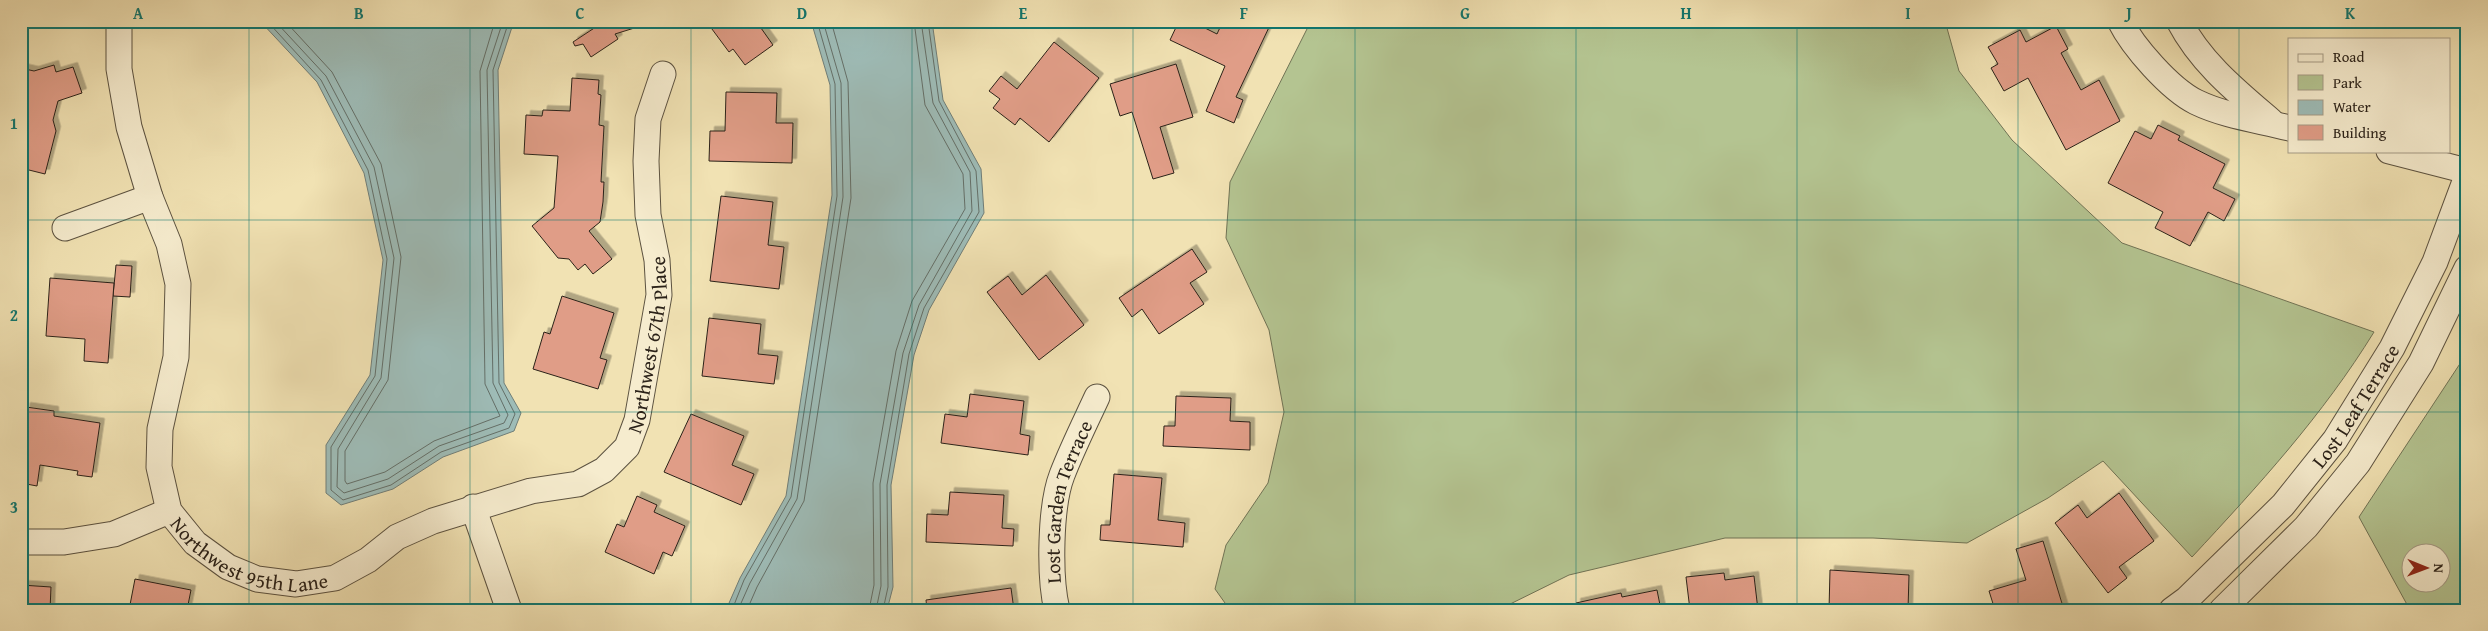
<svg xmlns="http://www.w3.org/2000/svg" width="2488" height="631" font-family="'Gentium Book Plus',serif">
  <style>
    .green { fill: #b4c491; stroke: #707355; fill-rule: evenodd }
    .water { fill: #9ebcb7; stroke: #707e78 }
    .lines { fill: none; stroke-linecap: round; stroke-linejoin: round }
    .shore { stroke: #646f68; stroke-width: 1 }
    .building { fill: #e09d87; stroke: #2b2219; filter: url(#shadow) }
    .minor-casing { stroke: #5c5240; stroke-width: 27 }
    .minor { stroke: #f6ecce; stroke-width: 25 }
    .grid { fill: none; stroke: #0f766e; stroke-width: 1; stroke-opacity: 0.55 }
    .labels { text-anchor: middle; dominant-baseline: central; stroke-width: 4.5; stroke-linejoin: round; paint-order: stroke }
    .street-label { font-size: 20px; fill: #2b2219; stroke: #f6ecce }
    .neatline { fill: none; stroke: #0f766e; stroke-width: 2 }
    .grid-label { font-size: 16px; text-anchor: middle; font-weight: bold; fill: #0f766e }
  </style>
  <defs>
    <filter id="shadow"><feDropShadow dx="4.5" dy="-4.5" stdDeviation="0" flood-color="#0004"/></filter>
  </defs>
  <rect width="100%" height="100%" fill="#f1e2b3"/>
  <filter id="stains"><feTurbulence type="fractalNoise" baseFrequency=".004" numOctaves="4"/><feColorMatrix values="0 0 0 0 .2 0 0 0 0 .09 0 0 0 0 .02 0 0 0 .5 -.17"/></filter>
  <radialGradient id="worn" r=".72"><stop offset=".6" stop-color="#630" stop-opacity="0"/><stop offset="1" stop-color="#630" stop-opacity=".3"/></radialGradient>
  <g class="green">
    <path d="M1311 21H1945L1959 71 2012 140 2122 243 2374 332C2323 415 2258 486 2192 557L2103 461 2048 498 1967 543 1873 538H1725L1569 575 1498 610H1230L1215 589 1226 545 1268 483 1284 412 1269 330 1226 238 1230 182Z"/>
    <path d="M2467 353V610H2410L2359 517ZM2410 554H2440V584H2410Z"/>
  </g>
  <g class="water">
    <polygon points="260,21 514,21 498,70 504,383 521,413 514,431 443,457 393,489 341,505 326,493 326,445 370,375 383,260 364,173 317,82"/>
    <polygon points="811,21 932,21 943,100 981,169 984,213 929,310 914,355 891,485 893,587 887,610 726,610 740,578 786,496 832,195 830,85"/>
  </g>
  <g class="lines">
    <g class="shore">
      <polyline points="267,21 321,80 368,170 387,259 375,376 331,447 331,490 343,500 391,485 441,452 509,428 515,414 499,383 493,70 509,21"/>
      <polyline points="275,21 326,76 374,167 394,258 381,378 338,449 337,487 344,493 388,479 439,446 504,423 508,415 493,383 487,70 503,21"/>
      <polyline points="285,21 332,72 381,164 401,257 388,380 345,451 345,481 347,484 385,472 434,441 500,416 485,384 480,71 495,21"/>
      <polyline points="732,610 744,580 791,497 837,196 835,84 817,21"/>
      <polyline points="738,610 750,583 797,499 843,197 841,83 823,21"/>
      <polyline points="747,610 757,587 804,501 851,198 848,82 831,21"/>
      <polyline points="869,610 874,585 873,483 896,351 912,301 965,209 963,174 925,105 914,21"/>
      <polyline points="876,610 881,586 880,484 903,353 919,305 972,211 970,172 933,103 921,21"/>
      <polyline points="883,610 888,587 887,485 909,354 924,308 979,212 976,171 939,101 928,21"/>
    </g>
  </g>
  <g class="building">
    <polygon points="605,21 643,21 644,25 615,34 618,39 591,57 583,44 575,46 573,42"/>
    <polygon points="706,21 756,21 773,45 745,65 733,49 729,52"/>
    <polygon points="1179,21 1191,21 1217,34 1223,21 1272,21 1236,97 1243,100 1234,123 1206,111 1225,66 1170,40"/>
    <polygon points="2056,26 2068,49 2061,53 2081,90 2099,80 2120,121 2066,150 2028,78 2004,91 1991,68 1998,64 1988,47 2020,30 2026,42"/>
    <polygon points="1054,42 1099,78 1049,142 1020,118 1015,125 993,108 1000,99 989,91 1001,76 1017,89"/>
    <polygon points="1176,64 1193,117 1160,127 1174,173 1153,179 1132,112 1120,116 1110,84"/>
    <polygon points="54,65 56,72 73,67 82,93 58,101 53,120 56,131 45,174 21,168 21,68 34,71"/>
    <polygon points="572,78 599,80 598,94 601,95 599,125 604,126 601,182 604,182 603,202 600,222 589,231 612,259 593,274 585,264 578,270 569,259 558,258 532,226 554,208 558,156 524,154 526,115 542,116 543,110 570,111"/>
    <polygon points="726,92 777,93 776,123 793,123 792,163 709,161 710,131 725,131"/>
    <polygon points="2158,125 2180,136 2178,140 2225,164 2213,188 2235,199 2224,221 2208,212 2190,246 2155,228 2163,212 2108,183 2135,131 2151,139"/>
    <polygon points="721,196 773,202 768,245 784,247 779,289 710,281"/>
    <polygon points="1192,249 1207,272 1190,283 1204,304 1159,334 1142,309 1132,317 1119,298"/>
    <polygon points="116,265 132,266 130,297 113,296"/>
    <polygon points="1046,275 1084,325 1039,360 987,292 1008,276 1022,295"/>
    <polygon points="50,278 114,283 108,363 84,361 85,339 46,336"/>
    <polygon points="562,296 614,313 600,358 607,360 598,389 533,369 544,332 550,334"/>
    <polygon points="709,318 761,324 758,354 778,356 774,384 702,376"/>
    <polygon points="970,394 1024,401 1020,434 1030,436 1028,455 941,443 945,414 967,417"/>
    <polygon points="1176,396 1231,398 1230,421 1250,422 1250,450 1163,446 1164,426 1175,426"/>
    <polygon points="26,407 54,411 54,416 100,423 92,477 77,475 78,471 40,465 37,486 21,483 21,442"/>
    <polygon points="691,414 744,436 732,465 754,474 741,505 664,472"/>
    <polygon points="1114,474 1162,478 1158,520 1185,523 1183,547 1100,540 1101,525 1110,525"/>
    <polygon points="950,492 1004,495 1002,528 1014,529 1013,546 926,542 927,514 948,515"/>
    <polygon points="2119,493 2154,541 2119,567 2127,578 2108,593 2055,523 2078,505 2087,518"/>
    <polygon points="637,496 657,505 654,512 685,526 672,556 663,552 654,574 605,552 617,524 624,527"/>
    <polygon points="2043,541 2064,610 1995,610 1989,591 2026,580 2016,549"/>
    <polygon points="1830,570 1909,575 1908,610 1829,610"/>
    <polygon points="1724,573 1725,580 1754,576 1758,610 1690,610 1686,577"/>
    <polygon points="135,579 191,590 187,610 129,610"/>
    <polygon points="21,585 51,587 50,610 21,610"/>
    <polygon points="1011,588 1014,610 927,610 926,600"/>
    <polygon points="1657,590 1661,610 1577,610 1576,603 1621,593 1622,597"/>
  </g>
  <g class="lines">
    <g class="minor-casing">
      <g id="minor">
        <path id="s1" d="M119 21V69L129 127 150 197 169 244 178 284 176 357 160 429 159 467 169 511 195 543 228 567 257 579 296 584 335 578 368 560 397 537 433 521 531 491 578 484 604 470 627 447 637 420 659 295 657 260 648 215 646 161 648 119 663 74"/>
        <path d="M2120 21C2133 47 2170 89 2196 102 2225 116 2258 120 2289 128"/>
        <path d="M2179 21C2201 63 2236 91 2271 121"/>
        <polyline points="2389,151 2467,171"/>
        <polyline points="65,228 150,197"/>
        <polyline points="473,507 509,610"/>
        <polyline points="21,542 64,542 114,534 169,511"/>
        <path id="s2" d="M1057 610C1049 577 1050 506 1062 475 1072 449 1085 423 1097 397"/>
        <path id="s3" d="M2172 610 2187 599 2283 505 2335 440 2392 348 2435 262 2467 176"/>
        <polyline points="2222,610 2306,527 2358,463 2421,363 2467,268"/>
      </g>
    </g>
    <use href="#minor" class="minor"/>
  </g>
  <path class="grid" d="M249 21V610M470 21V610M691 21V610M912 21V610M1133 21V610M1355 21V610M1576 21V610M1797 21V610M2018 21V610M2239 21V610M21 220H2467M21 412H2467"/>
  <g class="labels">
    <g class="street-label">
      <text stroke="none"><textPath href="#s1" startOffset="1125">Northwest 67th Place</textPath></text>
      <text stroke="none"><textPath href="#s3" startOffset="276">Lost Leaf Terrace</textPath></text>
      <text stroke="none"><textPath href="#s2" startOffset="111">Lost Garden Terrace</textPath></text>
      <text stroke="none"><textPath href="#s1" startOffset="599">Northwest 95th Lane</textPath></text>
    </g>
  </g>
  <rect width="2488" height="631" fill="none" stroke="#f1e2b3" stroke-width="55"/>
  <rect x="2288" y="38" width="162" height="115" fill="#f6ecce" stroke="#a59b86"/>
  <rect x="2298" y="54" width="25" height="8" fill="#f6ecce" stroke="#a59b86"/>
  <text x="2333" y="62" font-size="15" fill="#2b2219">Road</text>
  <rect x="2298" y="75" width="25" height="15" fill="#b4c491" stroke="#a59b86"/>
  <text x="2333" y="88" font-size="15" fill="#2b2219">Park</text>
  <rect x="2298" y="100" width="25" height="15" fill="#9ebcb7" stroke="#a59b86"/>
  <text x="2333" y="112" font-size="15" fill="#2b2219">Water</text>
  <rect x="2298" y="125" width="25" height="15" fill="#e09d87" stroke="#a59b86"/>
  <text x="2333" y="138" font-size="15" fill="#2b2219">Building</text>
  <g transform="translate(2426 568) rotate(91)"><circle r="24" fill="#f6ecce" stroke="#a59b86"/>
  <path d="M0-4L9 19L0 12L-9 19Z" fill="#8f2418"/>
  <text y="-8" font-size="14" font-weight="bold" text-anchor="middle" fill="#2b2219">N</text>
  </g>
  <rect x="28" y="28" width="2432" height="576" class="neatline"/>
  <g class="grid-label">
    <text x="138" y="19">A</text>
    <text x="359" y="19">B</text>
    <text x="580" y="19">C</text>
    <text x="802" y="19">D</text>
    <text x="1023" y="19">E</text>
    <text x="1244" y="19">F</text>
    <text x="1465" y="19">G</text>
    <text x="1686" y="19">H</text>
    <text x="1908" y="19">I</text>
    <text x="2129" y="19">J</text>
    <text x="2350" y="19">K</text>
    <text x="14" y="129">1</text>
    <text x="14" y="321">2</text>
    <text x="14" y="513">3</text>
  </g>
  <rect width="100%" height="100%" filter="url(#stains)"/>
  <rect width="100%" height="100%" fill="url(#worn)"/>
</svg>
